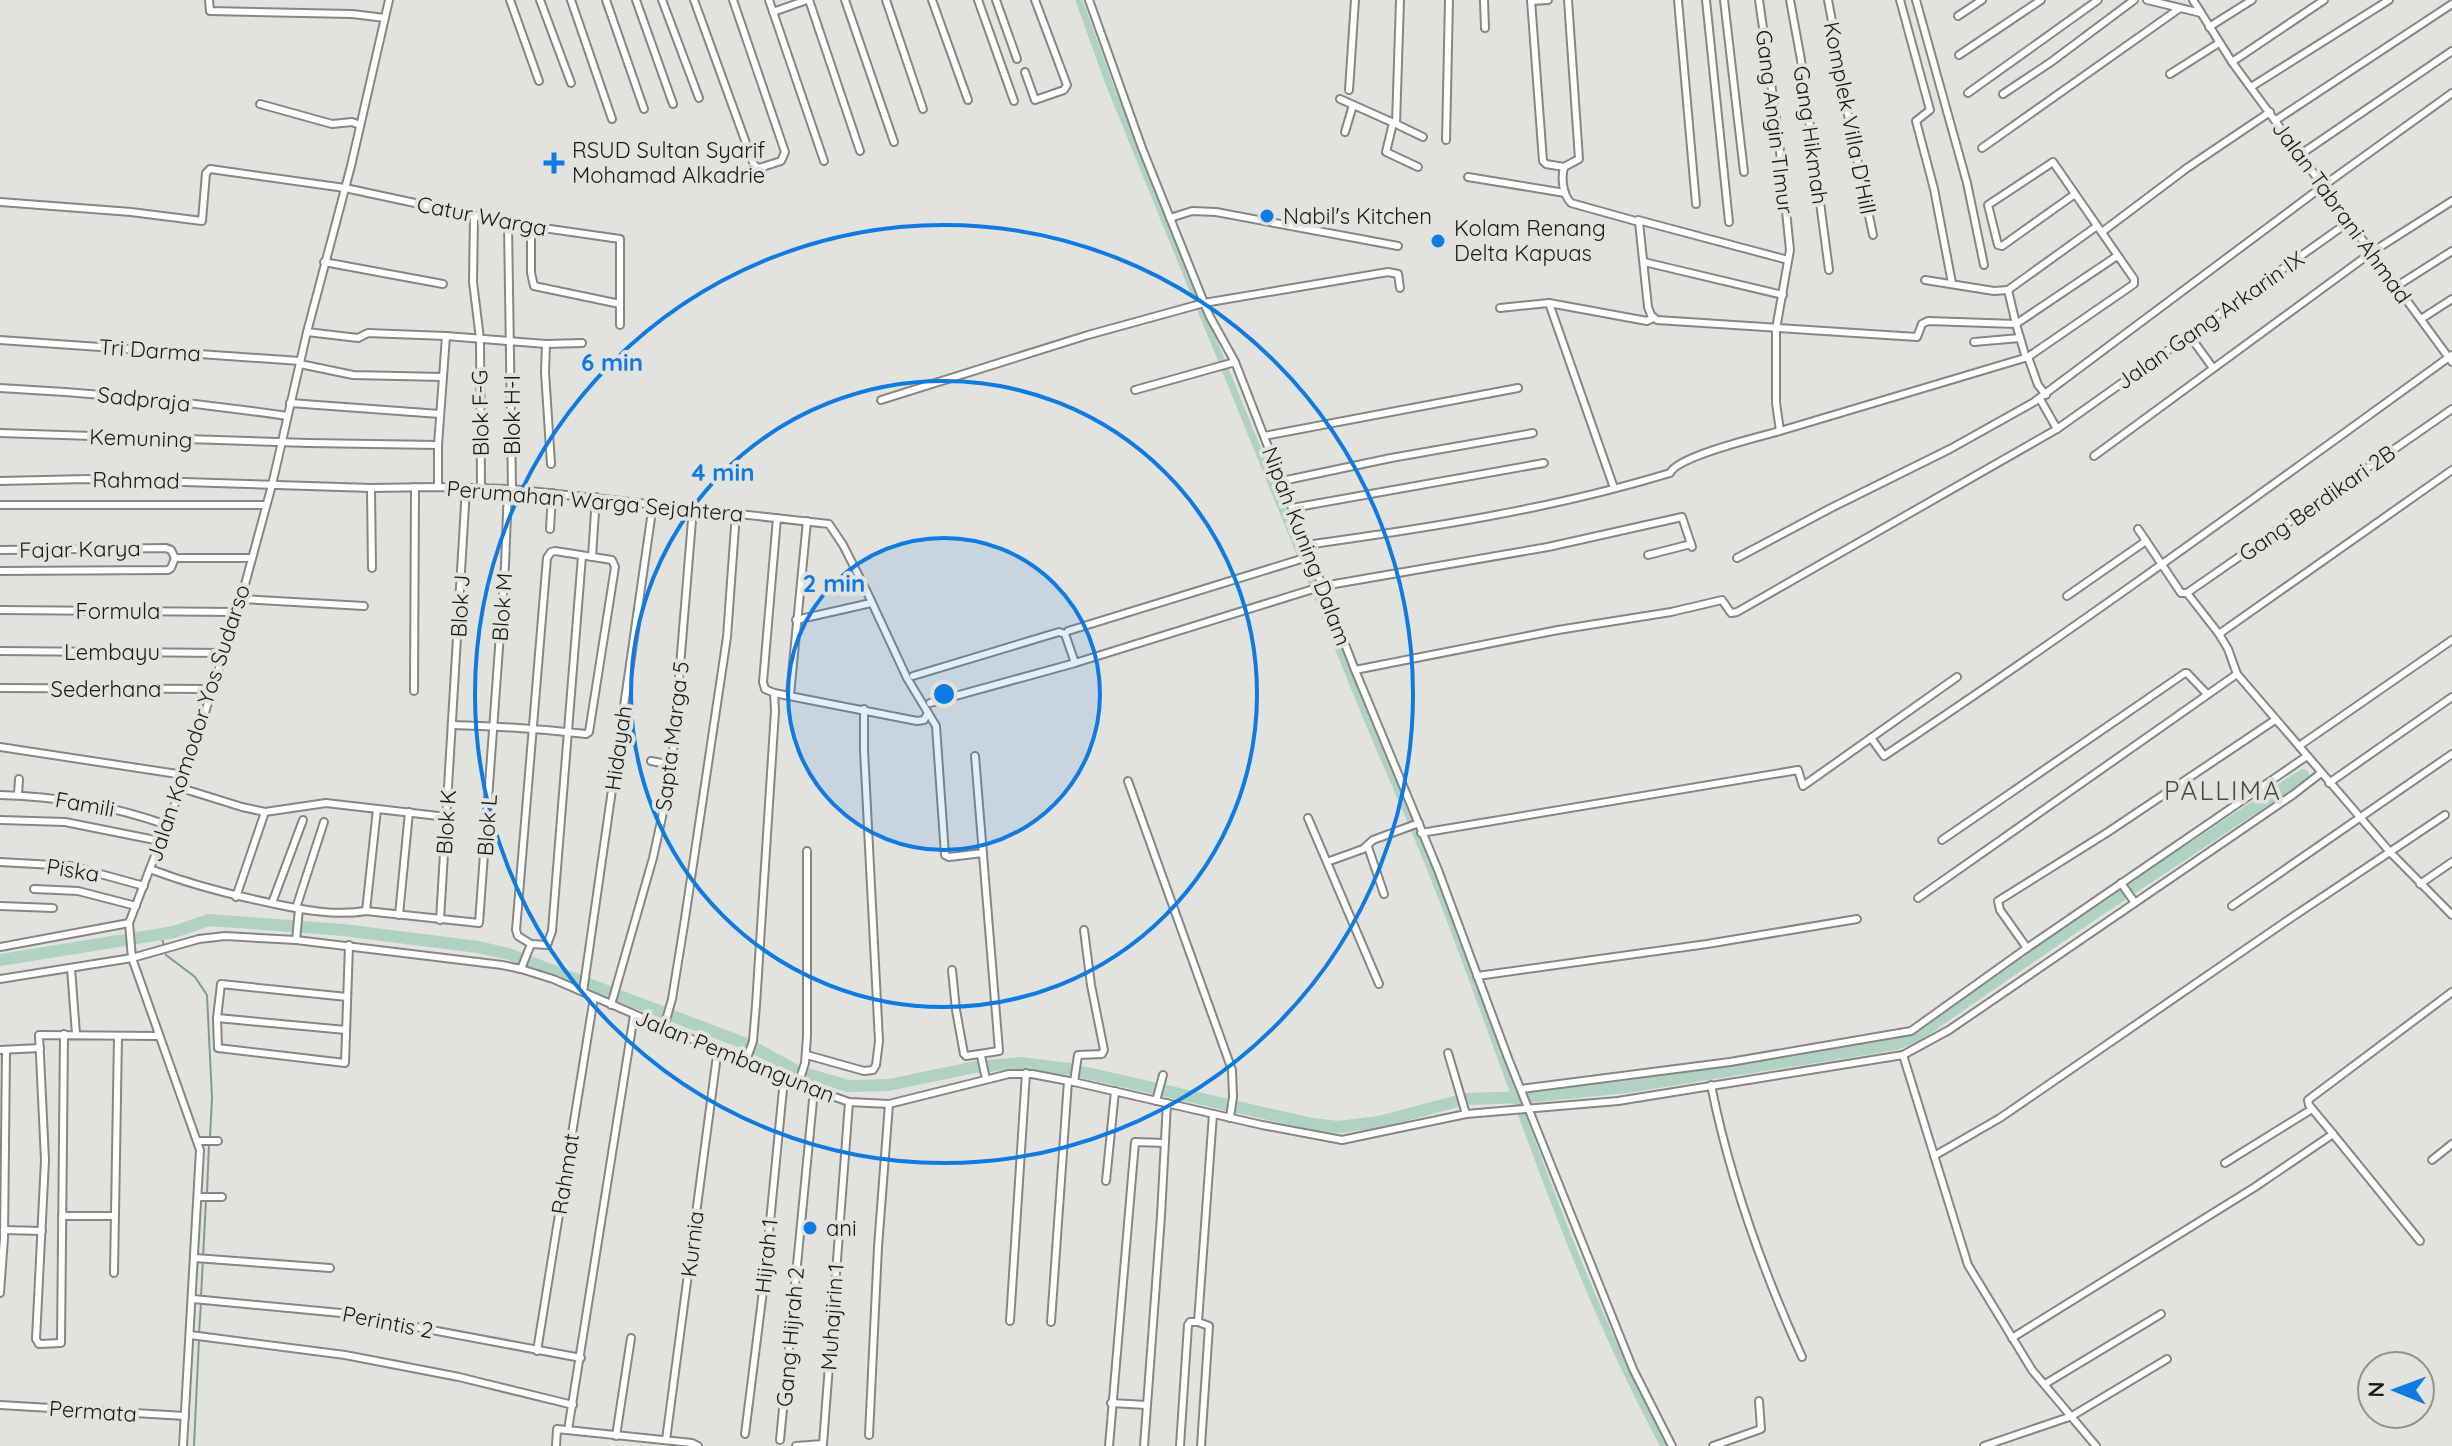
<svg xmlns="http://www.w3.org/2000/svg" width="2452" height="1446" font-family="Quicksand,sans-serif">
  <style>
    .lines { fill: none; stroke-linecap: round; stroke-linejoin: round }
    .stream { stroke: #839a8f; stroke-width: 2 }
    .canal { stroke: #b0d2c3; stroke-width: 7 }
    .river { stroke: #b0d2c3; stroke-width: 12 }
    .minor-casing { stroke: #868682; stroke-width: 10 }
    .minor { stroke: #fff; stroke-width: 6 }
    .ring { fill: none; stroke: #0f7ae1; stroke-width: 4 }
    .poi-dot { fill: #0f7ae1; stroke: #e2e2de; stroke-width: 3 }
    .labels { text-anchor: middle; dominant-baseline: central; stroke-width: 8; stroke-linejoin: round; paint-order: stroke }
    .street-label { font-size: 22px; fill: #191917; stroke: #e2e2de }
    .poi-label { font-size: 22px; fill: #191917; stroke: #e2e2de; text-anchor: start }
    .quarter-label { font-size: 26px; letter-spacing: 2px; fill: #494945; stroke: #e2e2de }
    .centre { fill: #0f7ae1; stroke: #e2e2de; stroke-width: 4 }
    .ring-label { font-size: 24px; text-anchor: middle; font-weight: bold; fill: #0f7ae1; stroke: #e2e2de; stroke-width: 8; stroke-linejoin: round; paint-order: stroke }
  </style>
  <rect width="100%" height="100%" fill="#e2e2de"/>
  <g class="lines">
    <g class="stream">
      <polyline points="161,934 166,955 195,977 207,995 212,1098 210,1137"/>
      <polyline points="207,1193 209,1144"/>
      <polyline points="201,1297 206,1200"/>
      <polyline points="199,1333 201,1303"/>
      <polyline points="194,1446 199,1339"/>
    </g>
    <path class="canal" d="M1079 0 1108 81C1192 287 1275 493 1359 699 1382 756 1408 812 1431 870 1507 1062 1565 1263 1664 1446"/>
    <polyline class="river" points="0,960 174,932 209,920 343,930 478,947 509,954 749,1045 797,1071 848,1086 889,1085 975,1067 1021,1063 1069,1069 1312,1124 1338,1127 1379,1122 1465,1099 1527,1097 1627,1087 1896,1044 1916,1036 2096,912 2303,775"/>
    <g class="minor-casing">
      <g id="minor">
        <polyline points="209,0 210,11 352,14 385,18"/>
        <polyline points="510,0 539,81"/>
        <polyline points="540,0 571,83"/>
        <polyline points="571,0 612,119"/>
        <polyline points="606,0 644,109"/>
        <polyline points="636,0 673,104"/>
        <polyline points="662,0 699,98"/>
        <polyline points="694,0 754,165 759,168 781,161 785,152 733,0"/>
        <polyline points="769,0 824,161"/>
        <polyline points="809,0 860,151"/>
        <polyline points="845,0 894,142"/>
        <polyline points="886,0 923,109"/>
        <polyline points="932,0 968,100"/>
        <polyline points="978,0 1014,101"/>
        <polyline points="996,0 1017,59"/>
        <polyline points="1089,0 1142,148 1209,315 1235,362 1355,670 1438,870 1508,1058 1633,1369 1672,1446"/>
        <polyline points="1484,0 1485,28"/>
        <polyline points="1531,0 1543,161 1546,164 1564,167"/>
        <polyline points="1678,0 1696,204"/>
        <polyline points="1706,0 1729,222"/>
        <polyline points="1724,0 1744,172"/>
        <polyline points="1759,0 1778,132 1790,250 1776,329 1776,403 1780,431 2028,357 2134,284 2134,279 2053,162 1988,205 1998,245 2002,246 2075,194"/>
        <polyline points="1790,0 1801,60 1829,270"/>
        <polyline points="1828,0 1838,53 1836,57 1873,235"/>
        <polyline points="1900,0 1930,110 1916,121 1934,189 1952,283"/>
        <polyline points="1916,0 1967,183 1984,265"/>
        <polyline points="2147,0 2201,13"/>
        <polyline points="2193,0 2232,62 2452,362"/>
        <polyline points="1531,1 1548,0"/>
        <polyline points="773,12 807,0"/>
        <polyline points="1958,16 1982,0"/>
        <polyline points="2209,27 2252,0"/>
        <polyline points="1959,55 2041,0"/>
        <polyline points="2232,62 2324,0"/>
        <polyline points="1025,72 1035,100 1064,90 1067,85 1035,0"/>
        <polyline points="2170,74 2219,43"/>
        <polyline points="2251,87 2389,0"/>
        <polyline points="1349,90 1355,0"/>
        <polyline points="1968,93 2098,0"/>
        <polyline points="2003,94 2051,62 2134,0"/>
        <polyline points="1340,99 1396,124 1400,0"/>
        <polyline points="260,104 332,124 352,122 360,125"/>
        <polyline points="2276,120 2452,4"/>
        <polyline points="1393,123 1386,152 1418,167"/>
        <polyline points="1396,124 1423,137"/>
        <polyline points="1345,132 1353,105"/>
        <polyline points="1446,140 1449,0"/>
        <polyline points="1982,148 2180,8"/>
        <polyline points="2301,154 2452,51"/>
        <path d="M1564 167C1561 179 1563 195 1571 203L1639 222 1648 307 1651 315 1657 320 1917 337 1922 324 1928 321 2016 324 2026 358"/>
        <polyline points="1564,167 1579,159 1568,0"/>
        <polyline points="1468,177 1565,193"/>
        <polyline points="0,202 131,212 202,221 206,173 210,169 345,188 508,223 620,239 620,325"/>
        <polyline points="474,216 473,282 480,339 481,488"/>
        <polyline points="1170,218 1192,211 1216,212 1398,246"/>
        <polyline points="1638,220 1788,260"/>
        <polyline points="508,223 512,489"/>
        <polyline points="531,226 531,273 534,286 620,304"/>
        <polyline points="2102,232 2187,168 2270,112"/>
        <polyline points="324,262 443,284"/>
        <polyline points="1644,262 1783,295"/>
        <polyline points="1925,280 1994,291 2008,290 2097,226"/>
        <polyline points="2397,286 2452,251"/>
        <polyline points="2008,290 2016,324 2117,256"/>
        <polyline points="1549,303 1614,488"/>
        <polyline points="1500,308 1549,303 1647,321 1653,318"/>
        <polyline points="2421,319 2452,299"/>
        <polyline points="307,332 358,338 368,333 446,336"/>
        <polyline points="2189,335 2213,368"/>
        <polyline points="0,340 300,361"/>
        <polyline points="1974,342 2020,338"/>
        <polyline points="546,344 545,372 551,464"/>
        <polyline points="2028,357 2038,385 2046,395"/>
        <polyline points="300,364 353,375 443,377"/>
        <path d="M0 388C96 393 192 402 287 416"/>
        <polyline points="1135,390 1235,362"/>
        <polyline points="2040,399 2057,429"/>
        <polyline points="881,400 1088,335 1204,303 1388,272 1398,274 1400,288"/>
        <polyline points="290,403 440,414"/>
        <polyline points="0,433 308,443 438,445"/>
        <polyline points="1264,436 1518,388"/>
        <polyline points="2094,456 2372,252 2452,201"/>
        <polyline points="0,481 87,479 371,488 438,487 512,489 829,524 843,545 867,592 907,678 936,726 945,855 949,857 983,853"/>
        <polyline points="1282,481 1391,458 1533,433"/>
        <polyline points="438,487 438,445 446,336 546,344 582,343"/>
        <polyline points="371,488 372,568"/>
        <polyline points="0,505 266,505"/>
        <polyline points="1292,508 1544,463"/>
        <polyline points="777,518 763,682 765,689 774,693 917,721 924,720 928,713"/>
        <polyline points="550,529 552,493"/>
        <polyline points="2138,529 2181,593 2187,593 2452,409"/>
        <path d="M1306 545C1428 528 1552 509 1670 473 1678 456 1758 437 1780 431"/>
        <polyline points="0,550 166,548 171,550 175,558 252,558"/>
        <polyline points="1648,555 1691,544"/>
        <polyline points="592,557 596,497"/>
        <polyline points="1737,558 1829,509 1950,449 2034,402 2323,186 2452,93"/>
        <polyline points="0,571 168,570 171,568 175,558"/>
        <polyline points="2187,593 2219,634 2228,649 2237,674 2390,852 2452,915"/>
        <polyline points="2067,596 2146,541"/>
        <polyline points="241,599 364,606"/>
        <polyline points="0,610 237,612"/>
        <polyline points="796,620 871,603"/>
        <polyline points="1068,631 1311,556"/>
        <polyline points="2219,634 2452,470"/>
        <polyline points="0,651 224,653"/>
        <polyline points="1355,670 1558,630 1671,612 1722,600 1731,613 1737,612 2057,429 2350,221"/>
        <polyline points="913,676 1059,632 1065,634 1075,663"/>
        <polyline points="0,688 213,689"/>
        <polyline points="414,691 415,487"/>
        <polyline points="790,695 807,521"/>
        <polyline points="930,703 1075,663 1323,586 1548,547 1682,517 1692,547"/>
        <path d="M452 725C497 726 542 729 586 734L589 732 615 567 612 560 555 551 551 552 547 558 516 930 518 936 531 944 547 945 552 931 582 556"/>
        <path d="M1871 738 1884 756C2077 628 2264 491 2452 355"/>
        <polyline points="2299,746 2452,640"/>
        <polyline points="0,747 184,775"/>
        <polyline points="651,761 672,765"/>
        <polyline points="1128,781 1232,1070 1233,1097 1230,1118"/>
        <polyline points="2329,783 2452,697"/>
        <polyline points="181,788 242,807 265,812 326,803 447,817"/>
        <path d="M0 795C60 797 110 805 167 825"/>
        <polyline points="18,795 19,779"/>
        <polyline points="1308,818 1379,984"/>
        <polyline points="0,820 65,822 160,841"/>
        <polyline points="1421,833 1798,770 1803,786 1957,677"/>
        <polyline points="1942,840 2185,673 2187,673 2207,694"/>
        <polyline points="1368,847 1384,894"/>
        <polyline points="0,862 71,866 144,886"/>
        <polyline points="1327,862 1363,849 1373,840 1419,823"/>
        <path d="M150 869C192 885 231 895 275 904 304 910 336 916 366 911L479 923 505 565 508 489"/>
        <polyline points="2121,883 2135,903"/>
        <polyline points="2420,884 2452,862"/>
        <polyline points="34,889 78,891 136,906"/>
        <polyline points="236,897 265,812"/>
        <polyline points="1918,898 2237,674"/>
        <polyline points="272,903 303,820"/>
        <polyline points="0,906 53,908"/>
        <polyline points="2232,906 2452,754"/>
        <polyline points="296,908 324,822"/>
        <polyline points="366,911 377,809"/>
        <polyline points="399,915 409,812"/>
        <polyline points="440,920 466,488"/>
        <polyline points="296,940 299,909"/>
        <polyline points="0,947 129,923"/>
        <polyline points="2027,948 2000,910 1998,901 2108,832 2275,720"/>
        <polyline points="71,968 76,1034"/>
        <polyline points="521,969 531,944"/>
        <polyline points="952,970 956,1010 964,1054 966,1056 999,1051 975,756"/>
        <polyline points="1477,976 1707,944 1857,919"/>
        <polyline points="0,979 132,958 199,939 225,936 296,940 502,965 521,969 553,979 784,1079 849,1102 889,1104 1009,1074 1032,1074 1074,1082 1262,1125 1342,1140 1466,1114 1618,1101 1903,1055 1949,1030 2294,794 2321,773"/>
        <polyline points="583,992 653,504"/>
        <polyline points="347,997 221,984 217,1018 218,1048 345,1063 349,945"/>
        <polyline points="611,1005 653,858 671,776 693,508"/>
        <polyline points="217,1018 346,1030"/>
        <polyline points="664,1027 672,999 684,925 727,637 736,513"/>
        <polyline points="64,1034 61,1343 39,1344 36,1339 45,1160 39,1035 158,1036"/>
        <polyline points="0,1050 40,1048"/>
        <polyline points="1448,1053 1466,1114"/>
        <polyline points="807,1055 864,1071 873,1070 876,1065 879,1041 864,750 864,709"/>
        <polyline points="1903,1055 1968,1265 2032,1370 2096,1446"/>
        <polyline points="981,1056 986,1079"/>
        <polyline points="746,1061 753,1041 756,1005 775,711 774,693"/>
        <polyline points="1074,1082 1078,1055 1102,1054 1104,1050 1091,985 1084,930"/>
        <polyline points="798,1085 805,1063 807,1036 807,851"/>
        <path d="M1711 1085C1730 1180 1762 1269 1802 1357"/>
        <polyline points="1521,1089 1730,1062 1911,1031 2027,948 2307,756"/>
        <polyline points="1156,1101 1163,1075"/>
        <polyline points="2333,1134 2420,1241"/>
        <polyline points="198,1141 218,1141"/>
        <polyline points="1934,1156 2000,1118 2285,922 2445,815"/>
        <polyline points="2432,1160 2452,1144"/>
        <polyline points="2225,1163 2312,1109"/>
        <polyline points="1106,1181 1115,1091"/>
        <polyline points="199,1197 222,1197"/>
        <polyline points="62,1216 114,1216"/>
        <polyline points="4,1230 42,1231"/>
        <polyline points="195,1258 330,1268"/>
        <polyline points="114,1273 118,1037"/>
        <polyline points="0,1293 4,1238 6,1050"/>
        <polyline points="193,1299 341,1313 581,1358"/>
        <polyline points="1010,1321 1026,1073"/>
        <polyline points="1051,1322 1068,1081"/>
        <polyline points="1198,1322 1209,1326 1201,1446"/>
        <polyline points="190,1335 345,1355 459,1377 573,1405"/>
        <polyline points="2012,1338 2255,1187 2333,1134 2309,1105 2308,1100 2452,992"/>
        <polyline points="537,1351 594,997"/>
        <polyline points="2045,1384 2161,1314"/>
        <polyline points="1111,1403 1146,1405"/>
        <polyline points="0,1405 185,1416"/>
        <polyline points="568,1430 634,1015"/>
        <polyline points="745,1434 764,1283 784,1079"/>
        <polyline points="869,1435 878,1247 889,1104"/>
        <polyline points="616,1436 631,1338"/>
        <polyline points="666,1440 718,1048"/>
        <polyline points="780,1440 814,1090"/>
        <polyline points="183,1446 200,1150 132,958 129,923 181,788 241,599 272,485 307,332 351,166 389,0"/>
        <polyline points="556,1446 557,1429 692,1443 698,1446"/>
        <polyline points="796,1446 823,1444 849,1102"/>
        <polyline points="1109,1446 1135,1142 1165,1143"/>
        <polyline points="1144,1446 1161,1216 1167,1103"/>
        <polyline points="1180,1446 1188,1325 1190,1322 1198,1322 1213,1114"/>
        <polyline points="1713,1446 1761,1429 1759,1401"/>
        <polyline points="1984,1446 2072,1416 2167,1359"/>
      </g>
    </g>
    <use href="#minor" class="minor"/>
  </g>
  <circle cx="944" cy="694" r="156" fill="#0f7ae1" fill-opacity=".12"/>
  <g class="ring">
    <circle cx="944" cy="694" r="156"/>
    <circle cx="944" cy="694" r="313"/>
    <circle cx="944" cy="694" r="469"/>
  </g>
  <g class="poi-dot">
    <path d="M550 151h8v8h8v8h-8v8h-8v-8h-8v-8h8z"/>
    <circle cx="1267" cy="216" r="8"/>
    <circle cx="1438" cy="241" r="8"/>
    <circle cx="810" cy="1228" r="8"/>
  </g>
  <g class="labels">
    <g class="street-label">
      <text transform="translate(1850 118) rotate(79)">Komplek Villa D'Hill</text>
      <text transform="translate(1775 122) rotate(83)">Gang Angin TImur</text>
      <text transform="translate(1811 135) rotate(82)">Gang Hikmah</text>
      <text transform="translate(2342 212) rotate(54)">Jalan Tabrani Ahmad</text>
      <text transform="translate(482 216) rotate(11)">Catur Warga</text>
      <text transform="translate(2210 320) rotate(-35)">Jalan Gang Arkarin IX</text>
      <text transform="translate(150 350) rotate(4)">Tri Darma</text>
      <text transform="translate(144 399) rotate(6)">Sadpraja</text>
      <text transform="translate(480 413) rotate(-91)">Blok F-G</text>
      <text transform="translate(512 415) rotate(-90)">Blok H-I</text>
      <text transform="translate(141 438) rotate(2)">Kemuning</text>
      <text transform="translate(136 480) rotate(1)">Rahmad</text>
      <text transform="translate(595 501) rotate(5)">Perumahan Warga Sejahtera</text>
      <text transform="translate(2317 503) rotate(-35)">Gang Berdikari 2B</text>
      <text transform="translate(1307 546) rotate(69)">Nipah Kuning Dalam</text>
      <text transform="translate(80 549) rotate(-1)">Fajar Karya</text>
      <text transform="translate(460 606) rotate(-87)">Blok J</text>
      <text transform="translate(502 607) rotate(-86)">Blok M</text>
      <text x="118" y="611">Formula</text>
      <text x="112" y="652">Lembayu</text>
      <text x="106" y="689">Sederhana</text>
      <text transform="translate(198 723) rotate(-72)">Jalan Komodor Yos Sudarso</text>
      <text transform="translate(672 736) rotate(-83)">Sapta Marga 5</text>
      <text transform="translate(618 748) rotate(-82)">Hidayah</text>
      <text transform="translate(85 804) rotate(10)">Famili</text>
      <text transform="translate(446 822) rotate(-86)">Blok K</text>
      <text transform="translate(487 825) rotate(-86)">Blok L</text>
      <text transform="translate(73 870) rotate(9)">Piska</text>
      <text transform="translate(735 1056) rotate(22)">Jalan Pembangunan</text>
      <text transform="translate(565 1174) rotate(-81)">Rahmat</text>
      <text transform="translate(692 1244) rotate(-83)">Kurnia</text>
      <text transform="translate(766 1256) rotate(-84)">Hijrah 1</text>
      <text transform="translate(832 1317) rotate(-86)">Muhajirin 1</text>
      <text transform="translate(388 1322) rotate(11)">Perintis 2</text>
      <text transform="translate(790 1337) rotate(-85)">Gang Hijrah 2</text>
      <text transform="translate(93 1411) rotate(4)">Permata</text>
    </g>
    <g class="poi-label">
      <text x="572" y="150">RSUD Sultan Syarif<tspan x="572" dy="25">Mohamad Alkadrie</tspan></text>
      <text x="1283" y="216">Nabil's Kitchen</text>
      <text x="1454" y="228">Kolam Renang<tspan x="1454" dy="25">Delta Kapuas</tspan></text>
      <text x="826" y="1228">ani</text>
    </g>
    <g class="quarter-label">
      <text x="2223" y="790">PALLIMA</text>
    </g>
  </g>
  <circle cx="944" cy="694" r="12" class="centre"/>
  <g class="ring-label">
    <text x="612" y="371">6 min</text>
    <text x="723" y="481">4 min</text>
    <text x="834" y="592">2 min</text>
  </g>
  <g transform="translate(2396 1390) rotate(271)"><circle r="38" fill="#e2e2de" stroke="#92928e" stroke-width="2"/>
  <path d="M0-6L14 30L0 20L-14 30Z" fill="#0f7ae1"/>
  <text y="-12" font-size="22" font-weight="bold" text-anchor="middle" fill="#191917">N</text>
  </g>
</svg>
